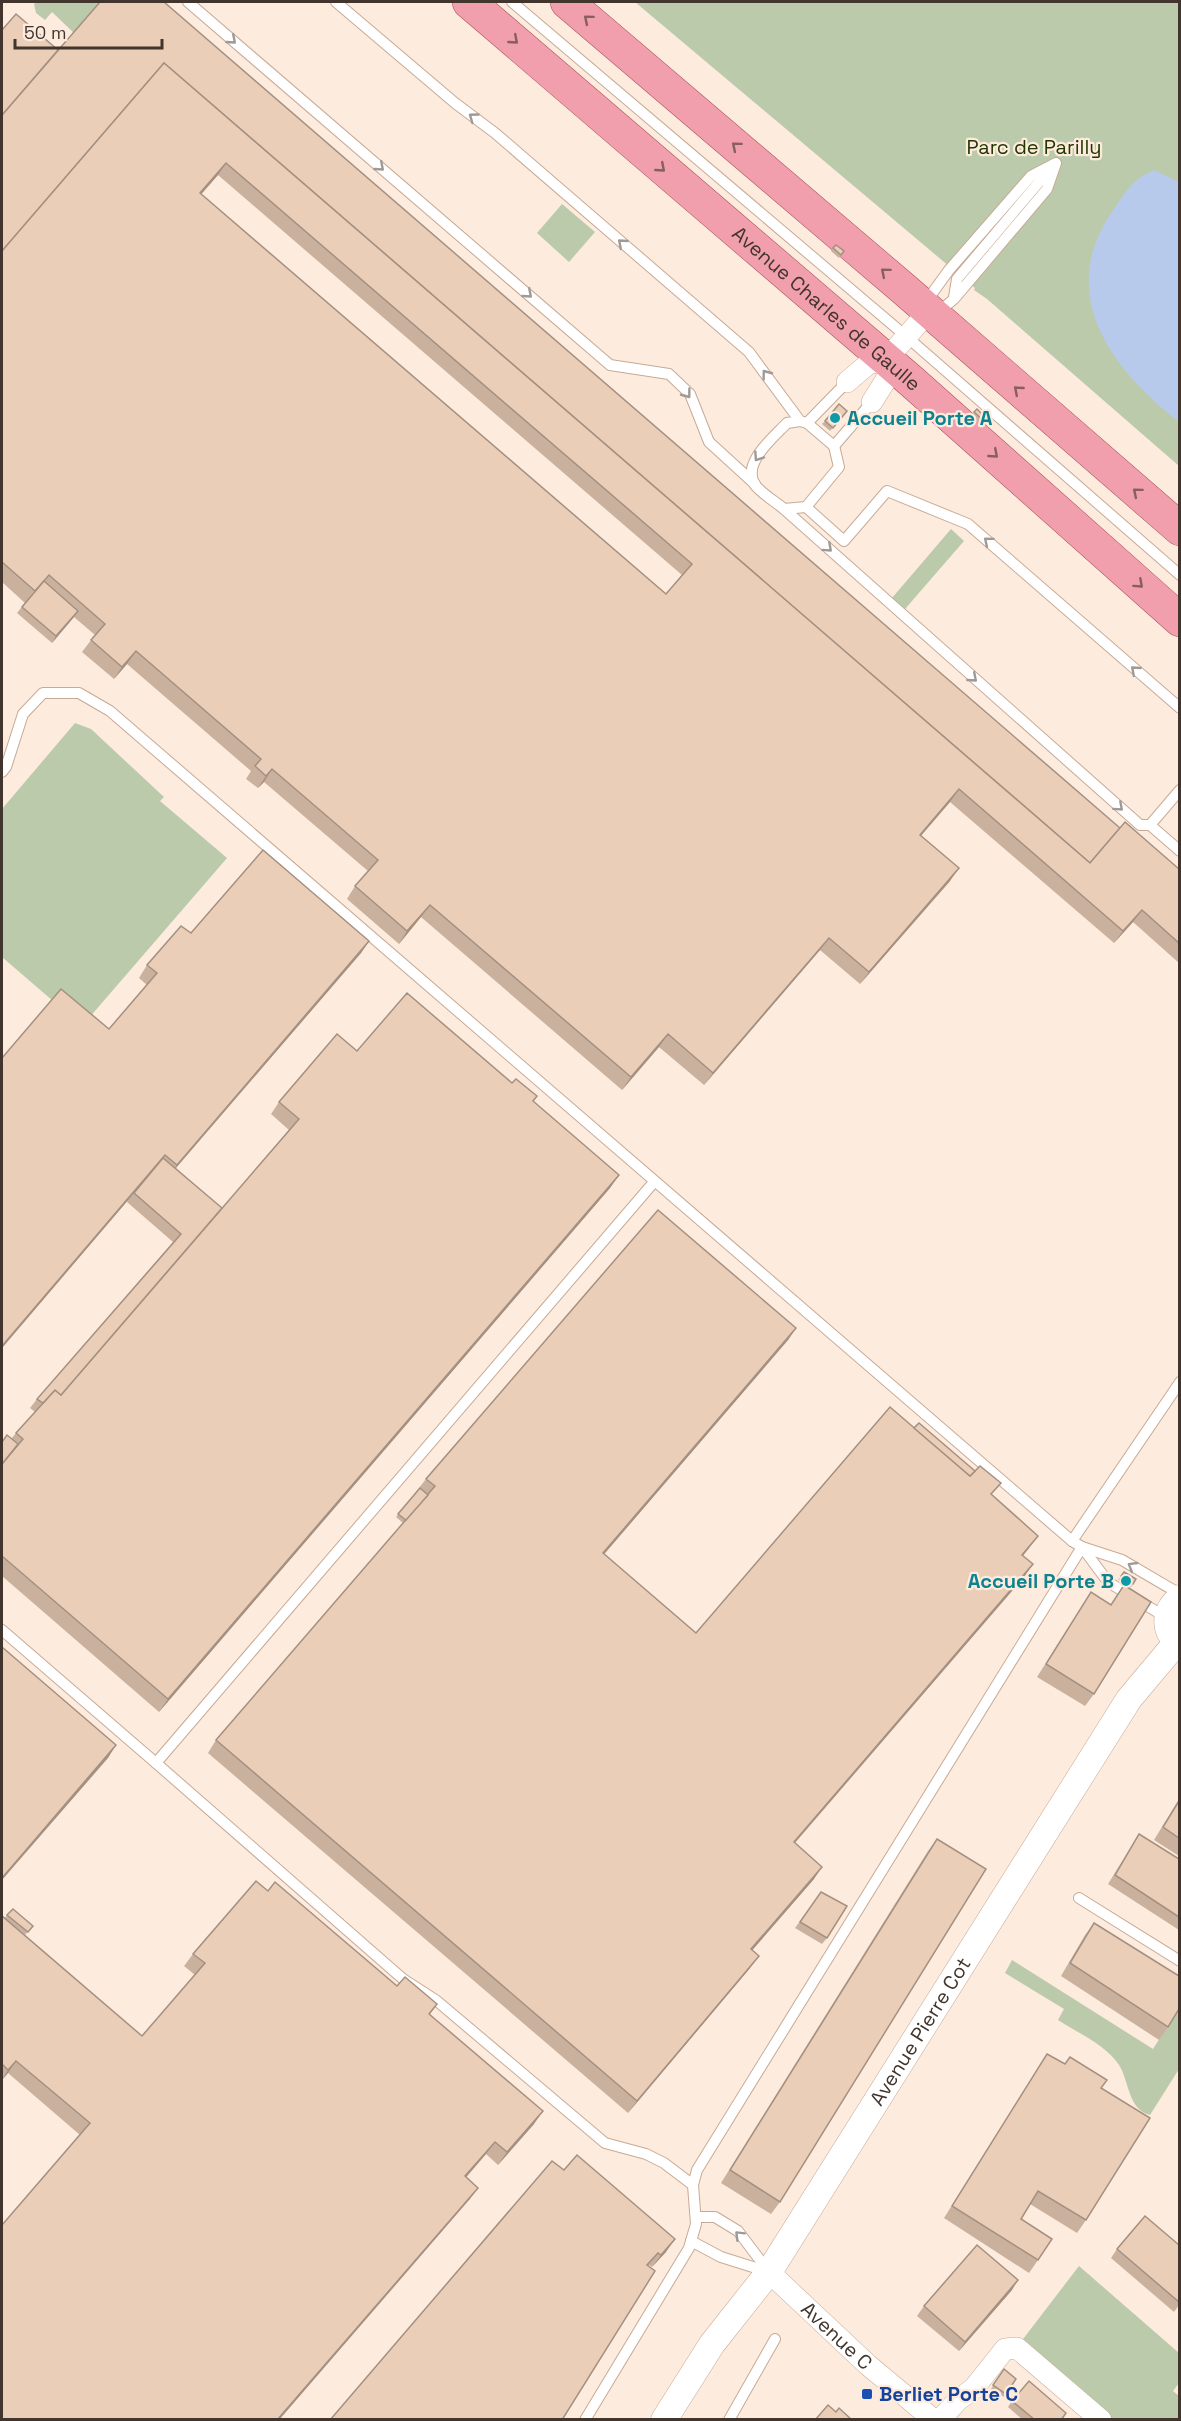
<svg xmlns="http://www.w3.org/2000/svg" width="1181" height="2421" font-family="'Space Grotesk',sans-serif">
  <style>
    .green { fill: #bbcaab }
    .water { fill: #b8caec }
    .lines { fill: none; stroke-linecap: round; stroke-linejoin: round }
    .service-casing { stroke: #c7aa95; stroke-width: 12 }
    .minor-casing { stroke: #c7aa95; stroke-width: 22 }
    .tertiary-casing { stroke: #c7aa95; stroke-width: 27 }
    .primary-casing { stroke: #ae505d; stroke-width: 34 }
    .service { stroke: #fff; stroke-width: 10 }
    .minor { stroke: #fff; stroke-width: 21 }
    .tertiary { stroke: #fff; stroke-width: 26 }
    .primary { stroke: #f19ead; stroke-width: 33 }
    .wall { fill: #cab19e; fill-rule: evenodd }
    .shaded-wall { fill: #a49081 }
    .building { fill: #ebceb8; stroke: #a49081; stroke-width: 1.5; fill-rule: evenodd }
    .oneway { stroke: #875f60 }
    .oneway2 { stroke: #a09a96 }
    .culture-dot { fill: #0f9aa8; stroke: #fdebdd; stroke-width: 2 }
    .transit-dot { fill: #1a4fb4; stroke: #fdebdd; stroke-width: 2 }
    .labels { text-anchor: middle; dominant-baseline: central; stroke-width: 4.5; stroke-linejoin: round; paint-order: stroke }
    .park-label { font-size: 20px; fill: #233700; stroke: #fdebdd }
    .street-label { font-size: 20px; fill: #41352d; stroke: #fdebdd }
    .culture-label { font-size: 20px; font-weight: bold; fill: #0d838f; stroke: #fdebdd; text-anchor: start }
    .transit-label { font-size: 20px; font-weight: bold; fill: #164399; stroke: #fdebdd; text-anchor: start }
  </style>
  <rect width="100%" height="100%" fill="#fdebdd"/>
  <g class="green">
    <polygon points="37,2 100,2 74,33 52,12 45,20 36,13 34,4"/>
    <polygon points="635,2 1179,2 1179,466 987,299 974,290 975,288"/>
    <polygon points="562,204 595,232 569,262 537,233"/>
    <polygon points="951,529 964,541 905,609 892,598"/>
    <polygon points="75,723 91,729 164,797 160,801 227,858 82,1026 2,957 2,809"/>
    <path d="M1012 1960 1153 2049 1179 2008V2069L1150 2115C1128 2110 1129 2080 1119 2065 1106 2045 1078 2033 1058 2020L1064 2009 1005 1973Z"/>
    <polygon points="1079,2266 1179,2353 1179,2383 1173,2391 1179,2396 1179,2419 1109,2419 1020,2343"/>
  </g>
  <path class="water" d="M1154 170 1179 182V422C1114 371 1056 297 1110 215 1124 194 1131 180 1154 170Z"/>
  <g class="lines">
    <g class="service-casing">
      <g id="service">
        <polyline points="188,2 610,365 669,374 690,394 709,442 755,484"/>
        <path d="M336 2 455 103 495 133 749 352 800 421 807 423 834 446 839 467 806 507 784 509C776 502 762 494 755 485 741 463 774 437 787 423L800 421"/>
        <polyline points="512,2 907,337 1180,575"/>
        <polygon points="1056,163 1047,189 954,299 942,309 928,312 928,299 949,270 1031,176"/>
        <polyline points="954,297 957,279 1051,168"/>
        <polyline points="807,423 847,382"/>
        <polyline points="834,446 872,402"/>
        <polyline points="806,507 844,541 887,491 968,524 1180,708"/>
        <polyline points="784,509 1140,825 1150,825 1180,790"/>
        <polyline points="2,772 6,767 23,714 43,693 79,693 110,711 1072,1541 1082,1547 1122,1560 1180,1594"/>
        <polyline points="1150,825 1180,851"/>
        <polyline points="1072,1541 1180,1382"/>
        <polyline points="1082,1547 1108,1582 1167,1618"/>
        <polyline points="2,1630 156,1763 654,1182"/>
        <polyline points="156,1763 403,1979 437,2001 605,2143 646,2154 664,2163 693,2185"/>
        <polyline points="1079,1898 1180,1961"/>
        <polyline points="696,2217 715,2217 738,2231 769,2272"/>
        <polyline points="691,2241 721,2257 769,2272"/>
        <polyline points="585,2420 689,2248 696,2224 693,2185 697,2170 1082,1547"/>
        <polyline points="729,2420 775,2339"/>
      </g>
    </g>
    <g class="minor-casing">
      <g id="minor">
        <polyline points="847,382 868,364 886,360 928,312"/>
        <polyline points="872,402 887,378 886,360"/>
        <path id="s1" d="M769 2272 868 2365 934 2420"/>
        <polyline points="940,2420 958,2400 974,2388 1005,2349 1017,2348 1101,2420"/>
      </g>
    </g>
    <g class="tertiary-casing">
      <g id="tertiary">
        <path d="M1180 1598C1163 1610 1163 1633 1180 1644"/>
        <path id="s2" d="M664 2420 712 2344 769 2272 1129 1699 1176 1643"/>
      </g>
    </g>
    <g class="primary-casing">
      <g id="primary">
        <path id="s3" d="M469 2 910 380 1180 620"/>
        <polyline points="567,2 905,290 1180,529"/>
      </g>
    </g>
    <use href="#service" class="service"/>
    <use href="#minor" class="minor"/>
    <use href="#tertiary" class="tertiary"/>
    <use href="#primary" class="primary"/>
  </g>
  <g class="wall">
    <path d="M100 2 1120 828 1179 869V963L1133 922 1114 943 950 802 921 836 950 881 860 984 820 950 704 1085 659 1047 622 1090 421 917 399 944 347 899 355 886 368 871 264 782 258 788 246 779 251 771 127 664 114 679 82 652 95 635 74 617 52 643 17 613 25 603 2 582V30L58 50ZM218 175 682 575 666 594 201 194Z"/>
    <polygon points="836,245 844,251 839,258 831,251"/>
    <polygon points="977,409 984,416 980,422 972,415"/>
    <polygon points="845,414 830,431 822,424 825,421"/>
    <polygon points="191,933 369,941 361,953 176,1168 222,1208 289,1130 271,1114 279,1102 357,1051 512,1083 537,1096 533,1101 619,1175 610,1188 159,1712 2,1576 2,1442 11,1439 16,1433 35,1412 30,1408 37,1399 173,1242 127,1202 129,1199 2,1348 2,1058 109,1029 147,985 139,978 147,965"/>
    <polygon points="796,1328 788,1340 604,1554 696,1633 992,1495 1029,1548 1023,1556 1033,1564 1024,1577 795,1843 814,1879 752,1950 750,1968 628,2113 208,1753 216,1740 403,1523 396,1517 426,1479"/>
    <polygon points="1124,1572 1136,1579 1131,1587 1118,1580"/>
    <polygon points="1124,1585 1094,1694 1085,1706 1037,1677 1091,1592 1111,1605"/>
    <polygon points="1179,1799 1179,1856 1154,1840"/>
    <polygon points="1139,1834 1179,1859 1179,1930 1108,1884"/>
    <polygon points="937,1839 780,2202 771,2214 721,2183 928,1851"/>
    <polygon points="268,1891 397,1986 437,2004 430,2014 534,2124 498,2165 486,2154 466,2177 478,2188 469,2200 80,2135 8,2073 2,2080 2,1916 142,2036 195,1975 184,1966 193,1954"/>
    <polygon points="821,1892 827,1938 822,1944 795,1928"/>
    <polygon points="7,1915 33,1926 25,1935 5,1918"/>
    <polygon points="1094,1923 1168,2027 1159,2040 1061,1976 1085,1935"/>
    <polygon points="1047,2054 1086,2220 1077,2233 1030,2204 1021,2219 1038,2260 1029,2273 944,2218"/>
    <polygon points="552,2161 666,2252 652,2267 649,2265 649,2266 562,2420"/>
    <polygon points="1179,2245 1179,2305 1174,2312 1111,2258 1117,2249"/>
    <polygon points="1012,2290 959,2351 917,2316 924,2306"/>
    <polygon points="1004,2369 1016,2379 1004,2397 991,2389"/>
    <polygon points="1012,2401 1066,2413 1062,2420 1023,2420 1008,2407"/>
  </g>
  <g class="shaded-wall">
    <polygon points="226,163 218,175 191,206 200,193"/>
    <polygon points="78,611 74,617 52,643 56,636"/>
    <polygon points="136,651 127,664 114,679 122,667"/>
    <polygon points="272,769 264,782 258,788 266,776"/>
    <polygon points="959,789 950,802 911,847 920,835"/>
    <polygon points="959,868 950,881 860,984 869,972"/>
    <polygon points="430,905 421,917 399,944 407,931"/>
    <polygon points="1142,910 1133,922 1114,943 1123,931"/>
    <polygon points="829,938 820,950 704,1085 713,1073"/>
    <polygon points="369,941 361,953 168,1177 177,1165"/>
    <polygon points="668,1034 659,1047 622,1090 631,1077"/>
    <polygon points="165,1155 129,1199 2,1348 2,1346"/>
    <polygon points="619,1175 610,1188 159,1712 168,1699"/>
    <polygon points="796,1328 788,1340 594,1566 603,1553"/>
    <polygon points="1038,1536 1029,1548 1013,1567 1022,1555"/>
    <polygon points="1033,1564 1024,1577 785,1854 794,1842"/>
    <polygon points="116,1745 108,1758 2,1880 2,1878"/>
    <polygon points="822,1867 814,1879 742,1962 751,1949"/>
    <polygon points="759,1956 750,1968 628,2113 637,2101"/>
    <polygon points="16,2061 8,2073 2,2080 8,2070"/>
    <polygon points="543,2111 534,2124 498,2165 507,2152"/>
    <polygon points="495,2142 486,2154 456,2189 465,2176"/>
    <polygon points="478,2188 469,2200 279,2420 277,2420"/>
    <polygon points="675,2239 666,2252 652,2267 661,2255"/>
    <polygon points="1018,2280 1012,2290 959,2351 965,2342"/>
  </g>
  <g class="building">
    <polygon points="100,2 164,2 1120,828 1090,863 164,63 2,251 2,115"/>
    <polygon points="16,14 58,50 2,115 2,30"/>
    <path d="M164 63 1090 863 1125 822 1179 869V943L1142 910 1123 931 959 789 920 835 959 868 869 972 829 938 713 1073 668 1034 631 1077 430 905 407 931 355 886 378 860 272 769 266 776 255 766 261 759 136 651 122 667 91 640 105 624 49 575 35 591 2 562V251ZM226 163 692 564 666 594 200 193Z"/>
    <polygon points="836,245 844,251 841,255 833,248"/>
    <polygon points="839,404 847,411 833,428 825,421"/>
    <polygon points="977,409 984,416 982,419 974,412"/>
    <polygon points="44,581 78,611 56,636 22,607"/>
    <polygon points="263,850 369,941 177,1165 165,1155 2,1346 2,1058 61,989 109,1029 157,973 147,965 181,926 191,933"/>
    <polygon points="407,993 512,1083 516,1079 537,1096 533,1101 619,1175 168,1699 2,1556 2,1464 23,1439 16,1433 55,1390 61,1395 299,1119 279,1102 337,1034 357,1051"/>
    <polygon points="163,1158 222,1208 61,1395 55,1390 43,1403 37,1399 181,1234 134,1193"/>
    <polygon points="658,1210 796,1328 603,1553 696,1633 890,1407 970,1476 980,1466 1001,1483 991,1494 1038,1536 1022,1555 1033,1564 794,1842 822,1867 751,1949 759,1956 637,2101 216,1740 435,1486 426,1479"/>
    <polygon points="919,1423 975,1471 970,1476 914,1428"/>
    <polygon points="7,1435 18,1444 2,1464 2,1442"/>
    <polygon points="420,1488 428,1495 406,1520 398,1514"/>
    <polygon points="1124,1572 1136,1579 1133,1584 1121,1576"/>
    <polygon points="1124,1585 1151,1602 1094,1694 1046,1664 1091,1592 1111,1605"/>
    <polygon points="2,1647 116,1745 2,1878"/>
    <polygon points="1179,1801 1179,1838 1163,1827"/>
    <polygon points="1139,1834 1179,1859 1179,1917 1115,1875"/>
    <polygon points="937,1839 986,1869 780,2202 730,2170"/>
    <polygon points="256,1881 268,1891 275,1882 397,1986 405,1977 437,2004 429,2014 543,2111 507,2152 495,2142 465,2176 478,2188 277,2420 2,2420 2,2225 90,2123 16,2061 8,2070 2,2064 2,1916 142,2036 205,1963 193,1954"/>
    <polygon points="821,1892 847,1906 827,1938 800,1922"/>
    <polygon points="13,1909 33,1926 28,1932 7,1915"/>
    <polygon points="1094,1923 1179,1976 1179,2009 1168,2027 1070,1963"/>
    <polygon points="1047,2054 1065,2064 1070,2057 1107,2080 1101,2088 1150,2118 1086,2220 1038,2191 1021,2219 1052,2239 1038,2260 952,2206"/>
    <polygon points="577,2155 675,2239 661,2255 658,2253 647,2265 655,2271 562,2420 330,2420 552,2161 564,2170"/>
    <polygon points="1145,2216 1179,2245 1179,2302 1117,2249"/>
    <polygon points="977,2245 1018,2280 965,2342 924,2306"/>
    <polygon points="1004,2369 1016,2379 1006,2394 993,2385"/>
    <polygon points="1029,2381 1066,2413 1061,2420 1035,2420 1012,2401"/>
    <polygon points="828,2405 836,2412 839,2408 852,2420 815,2420"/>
  </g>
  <defs><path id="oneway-chevron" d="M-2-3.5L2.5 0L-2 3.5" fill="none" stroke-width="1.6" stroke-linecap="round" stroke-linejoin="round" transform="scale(1.5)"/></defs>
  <g class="oneway">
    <use href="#oneway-chevron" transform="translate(588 19) rotate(-140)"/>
    <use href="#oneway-chevron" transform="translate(514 40) rotate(41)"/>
    <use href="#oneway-chevron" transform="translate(736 146) rotate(-140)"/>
    <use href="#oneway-chevron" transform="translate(661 168) rotate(41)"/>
    <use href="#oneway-chevron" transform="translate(885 272) rotate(-140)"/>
    <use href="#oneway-chevron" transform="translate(1018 390) rotate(-139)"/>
    <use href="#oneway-chevron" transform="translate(994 454) rotate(41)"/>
    <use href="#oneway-chevron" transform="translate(1137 492) rotate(-140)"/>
    <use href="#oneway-chevron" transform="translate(1139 584) rotate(42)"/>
  </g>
  <g class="oneway2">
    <use href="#oneway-chevron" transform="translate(232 40) rotate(41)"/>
    <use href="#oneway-chevron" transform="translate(473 117) rotate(-144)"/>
    <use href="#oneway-chevron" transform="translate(380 167) rotate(41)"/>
    <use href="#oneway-chevron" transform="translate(622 243) rotate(-139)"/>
    <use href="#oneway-chevron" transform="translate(528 294) rotate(41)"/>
    <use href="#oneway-chevron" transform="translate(766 374) rotate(-127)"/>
    <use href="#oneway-chevron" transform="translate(687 394) rotate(53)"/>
    <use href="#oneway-chevron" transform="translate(758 457) rotate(124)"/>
    <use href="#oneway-chevron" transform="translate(988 541) rotate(-140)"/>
    <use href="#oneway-chevron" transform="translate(828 548) rotate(42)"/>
    <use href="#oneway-chevron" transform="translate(1135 670) rotate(-139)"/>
    <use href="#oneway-chevron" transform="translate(973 678) rotate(41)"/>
    <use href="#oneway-chevron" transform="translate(1119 807) rotate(42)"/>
    <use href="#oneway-chevron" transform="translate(1132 1566) rotate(-149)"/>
    <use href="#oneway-chevron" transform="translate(739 2235) rotate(-135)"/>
  </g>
  <g class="culture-dot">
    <circle cx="835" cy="418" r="6"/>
    <circle cx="1126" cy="1581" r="6"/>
  </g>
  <rect class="transit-dot" x="861" y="2388" width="12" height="12" rx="3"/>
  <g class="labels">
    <g class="park-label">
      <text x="1034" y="147">Parc de Parilly</text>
    </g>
    <g class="street-label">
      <text stroke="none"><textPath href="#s3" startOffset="471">Avenue Charles de Gaulle</textPath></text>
      <text stroke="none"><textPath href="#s2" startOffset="466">Avenue Pierre Cot</textPath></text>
      <text stroke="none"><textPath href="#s1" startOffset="93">Avenue C</textPath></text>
    </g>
    <g class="culture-label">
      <text x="847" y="418">Accueil Porte A</text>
      <text x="1114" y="1581" text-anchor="end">Accueil Porte B</text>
    </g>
    <g class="transit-label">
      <text x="879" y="2394">Berliet Porte C</text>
    </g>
  </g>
  <rect width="1181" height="2421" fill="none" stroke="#41352d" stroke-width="6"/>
  <path d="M15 39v9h147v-9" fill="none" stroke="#41352d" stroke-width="3"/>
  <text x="24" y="39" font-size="18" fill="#41352d" stroke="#fdebdd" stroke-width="4.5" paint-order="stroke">50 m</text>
</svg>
